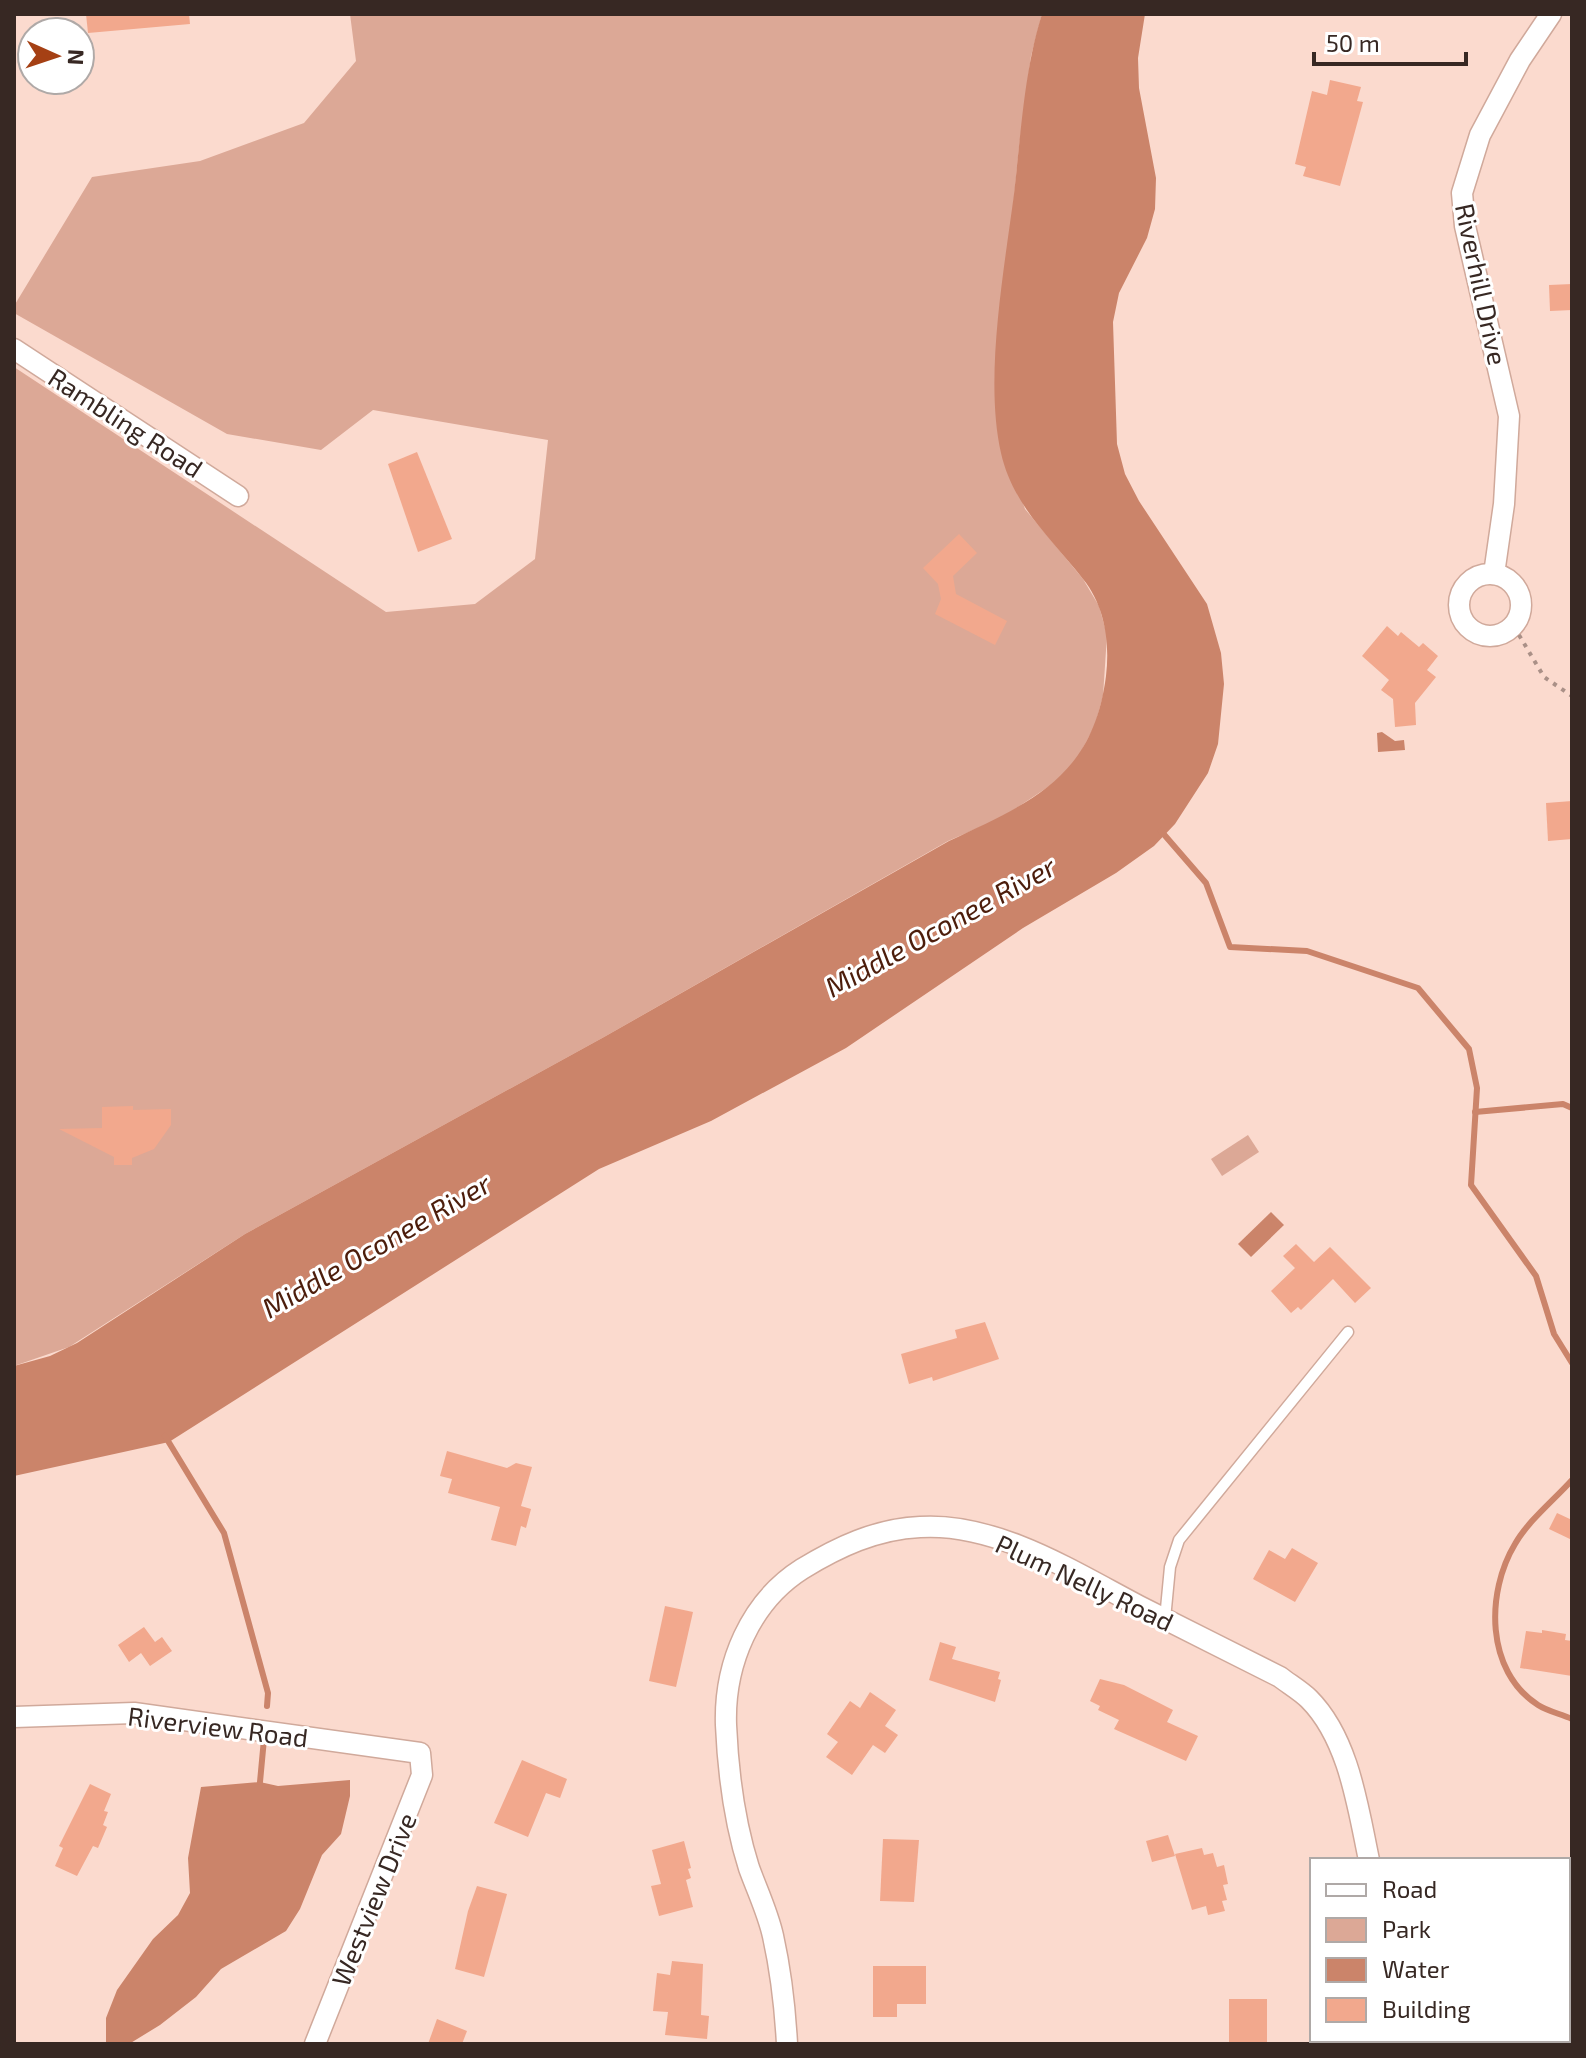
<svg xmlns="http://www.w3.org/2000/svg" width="1586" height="2058" font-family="'Exo 2',sans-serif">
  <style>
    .green { fill: #dca896 }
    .water { fill: #cb846a }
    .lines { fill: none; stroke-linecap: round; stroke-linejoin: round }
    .stream { stroke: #cb846a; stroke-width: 6 }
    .building { fill: #f2a88d }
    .lane-casing { stroke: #d0a99b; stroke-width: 13 }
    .street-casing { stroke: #d0a99b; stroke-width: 23 }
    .path { stroke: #aa9087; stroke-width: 4; stroke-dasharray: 4 6; stroke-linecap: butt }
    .lane { stroke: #fff; stroke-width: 10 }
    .street { stroke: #fff; stroke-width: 20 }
    .labels { text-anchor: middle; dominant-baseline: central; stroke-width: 6; stroke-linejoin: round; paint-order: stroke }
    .street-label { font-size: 26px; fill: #372823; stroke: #fff }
    .water-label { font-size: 28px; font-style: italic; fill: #4c1d0b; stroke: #fff }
  </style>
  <rect width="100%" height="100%" fill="#fbdace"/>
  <g class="green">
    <polygon points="350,14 1042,14 1031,56 1019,147 995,390 999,433 1025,509 1083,579 1099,606 1107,635 1103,696 1095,725 1075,763 1054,783 1003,817 948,841 604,1037 245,1234 69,1347 14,1366 14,367 386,612 475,604 535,559 548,440 373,410 321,450 227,434 14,313 14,306 92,177 200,161 304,123 356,61"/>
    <polygon points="1248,1135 1259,1152 1222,1176 1211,1159"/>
  </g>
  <g class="water">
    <path d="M1042 14H1145L1138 58 1139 88 1156 178 1155 209 1147 238 1119 293 1113 322 1117 444 1125 474 1139 501 1207 604 1221 653 1224 684 1218 744 1208 773 1175 824 1154 846 1116 873 1023 928 846 1048 711 1121 599 1169 169 1442 14 1476V1366L50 1356 77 1343 245 1234 604 1037 949 841C1032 802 1093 777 1106 676 1110 643 1105 606 1083 579 1051 538 1013 506 1001 453 984 378 1004 271 1014 194 1021 134 1024 71 1042 14Z"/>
    <polygon points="1382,732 1395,741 1404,740 1405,750 1378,752 1377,733"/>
    <polygon points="1271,1212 1284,1225 1251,1257 1238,1244"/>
    <polygon points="350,1780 350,1796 341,1834 322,1855 300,1909 286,1931 221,1969 196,1997 160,2025 129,2044 106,2044 106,2018 117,1990 153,1939 178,1915 190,1893 188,1858 201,1787 260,1782 278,1786"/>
  </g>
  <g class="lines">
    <g class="stream">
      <polyline points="1161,831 1206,883 1230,947 1307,951 1418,988 1469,1049 1477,1088 1471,1185 1536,1276 1554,1334 1572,1363"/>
      <polyline points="1475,1112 1563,1104 1572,1108"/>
      <polyline points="165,1436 224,1533 268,1693 267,1706"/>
      <path d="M1572 1480C1554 1500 1528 1521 1515 1544 1486 1592 1485 1671 1538 1705 1547 1711 1561 1714 1572 1719"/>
      <polyline points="260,1782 264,1739"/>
    </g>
  </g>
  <g class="building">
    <polygon points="86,14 189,14 190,24 88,33"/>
    <polygon points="1330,80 1361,87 1357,101 1363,102 1340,186 1303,176 1306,167 1295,164 1312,91 1327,95"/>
    <polygon points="1572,284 1572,310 1550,311 1549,285"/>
    <polygon points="417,452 452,539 418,552 388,464"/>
    <polygon points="959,534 977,553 953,576 956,594 1007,621 995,645 935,614 941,599 938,584 923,568"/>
    <polygon points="1387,626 1398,636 1401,632 1419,647 1423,643 1438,656 1427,670 1436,677 1415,703 1416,725 1395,727 1393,699 1381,690 1389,680 1362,656"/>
    <polygon points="1572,801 1572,839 1548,841 1546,803"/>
    <polygon points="133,1106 133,1110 171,1109 171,1125 154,1149 132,1158 132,1165 114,1165 114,1157 59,1129 102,1128 102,1107"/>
    <polygon points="1296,1244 1314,1262 1330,1247 1371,1288 1355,1303 1333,1279 1301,1310 1298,1307 1291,1313 1271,1291 1295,1268 1283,1256"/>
    <polygon points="985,1322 999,1359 933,1381 932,1377 909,1384 901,1354 957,1338 955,1330"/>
    <polygon points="447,1451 507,1468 516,1463 532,1467 521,1506 531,1509 526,1528 521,1526 516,1546 491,1540 500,1507 448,1493 452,1479 440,1476"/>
    <polygon points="1557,1513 1572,1520 1572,1540 1549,1529"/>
    <polygon points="1292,1548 1318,1563 1295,1602 1253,1579 1269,1550 1285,1559"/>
    <polygon points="665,1606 693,1612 676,1687 649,1681"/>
    <polygon points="144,1627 155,1642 162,1637 172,1651 150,1666 141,1653 129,1662 118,1645"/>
    <polygon points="1542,1630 1566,1634 1565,1640 1572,1641 1572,1676 1520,1668 1526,1631 1542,1633"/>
    <polygon points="940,1642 956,1647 952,1659 1000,1672 998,1679 1001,1680 995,1702 929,1680"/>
    <polygon points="1100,1679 1124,1685 1173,1710 1167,1722 1198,1736 1186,1761 1114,1729 1119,1720 1098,1710 1100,1706 1090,1701"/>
    <polygon points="870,1692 896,1710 885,1726 898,1735 885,1753 873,1745 852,1775 826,1757 838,1742 827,1734 850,1701 860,1708"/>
    <polygon points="522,1760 567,1779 560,1798 546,1793 528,1837 494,1823"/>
    <polygon points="90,1784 111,1794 104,1811 108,1812 103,1825 107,1827 98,1848 93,1846 77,1876 55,1866 63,1848 59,1846"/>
    <polygon points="1168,1835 1175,1856 1152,1862 1146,1841"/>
    <polygon points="883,1839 919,1840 914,1902 880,1901"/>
    <polygon points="684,1841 691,1868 688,1869 691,1878 686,1880 693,1907 659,1916 651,1886 661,1884 652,1850"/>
    <polygon points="1202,1848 1204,1855 1213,1853 1217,1867 1224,1865 1228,1884 1223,1885 1227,1900 1222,1901 1225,1911 1208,1915 1206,1906 1192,1910 1175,1854"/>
    <polygon points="477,1886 507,1894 484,1977 455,1969 468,1911"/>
    <polygon points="672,1961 703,1964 701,2015 709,2016 707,2039 665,2035 668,2012 653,2011 657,1973 670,1975"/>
    <polygon points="873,1966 926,1966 926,2004 897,2004 897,2017 873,2017"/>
    <rect x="1229" y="1999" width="38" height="45"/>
    <polygon points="437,2019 467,2031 462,2044 428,2044"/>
  </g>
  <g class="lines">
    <g class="lane-casing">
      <polyline id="lane" points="1165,1619 1170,1567 1179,1540 1348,1332"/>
    </g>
    <g class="street-casing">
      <g id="street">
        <polyline points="14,349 238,496"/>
        <polyline points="1494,574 1504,504 1509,416 1465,226 1462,193 1480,135 1520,60 1551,14"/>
        <circle cx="1490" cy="605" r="31"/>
        <polyline points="14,1717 134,1713 420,1753 422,1775 315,2044"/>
        <path d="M787 2044C785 2007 781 1972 773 1936 768 1913 757 1890 749 1868 735 1824 728 1771 726 1725 724 1664 750 1602 802 1569 838 1547 876 1529 920 1527 996 1522 1074 1572 1139 1606 1186 1630 1233 1653 1280 1677 1289 1684 1301 1691 1309 1699 1349 1739 1358 1808 1369 1860"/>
        <polyline points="1384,2044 1385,2040"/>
      </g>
    </g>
    <polyline class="path" points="1519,635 1544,677 1572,696"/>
    <use href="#lane" class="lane"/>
    <use href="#street" class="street"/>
  </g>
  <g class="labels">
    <g class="street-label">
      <text transform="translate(1482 284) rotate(78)">Riverhill Drive</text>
      <text transform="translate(126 422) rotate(33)">Rambling Road</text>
      <text transform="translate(1085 1582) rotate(25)">Plum Nelly Road</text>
      <text transform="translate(218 1726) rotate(7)">Riverview Road</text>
      <text transform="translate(373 1899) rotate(-68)">Westview Drive</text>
    </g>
    <g class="water-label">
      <text transform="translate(940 926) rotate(-29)">Middle Oconee River</text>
      <text transform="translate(376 1245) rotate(-30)">Middle Oconee River</text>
    </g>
  </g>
  <rect width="1586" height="2058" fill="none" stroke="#372823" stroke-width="32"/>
  <rect x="1310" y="1858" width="260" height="184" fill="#ffffff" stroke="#afa9a7" stroke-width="2"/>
  <rect x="1326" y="1884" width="40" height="12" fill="#ffffff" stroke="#afa9a7" stroke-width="2"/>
  <text x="1382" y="1898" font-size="24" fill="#372823">Road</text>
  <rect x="1326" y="1918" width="40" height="24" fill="#dca896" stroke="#afa9a7" stroke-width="2"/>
  <text x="1382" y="1938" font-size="24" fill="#372823">Park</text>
  <rect x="1326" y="1958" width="40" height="24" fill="#cb846a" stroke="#afa9a7" stroke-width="2"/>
  <text x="1382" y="1978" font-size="24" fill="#372823">Water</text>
  <rect x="1326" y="1998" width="40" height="24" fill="#f2a88d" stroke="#afa9a7" stroke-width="2"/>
  <text x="1382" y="2018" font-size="24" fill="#372823">Building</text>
  <g transform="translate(56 56) rotate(93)"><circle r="38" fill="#ffffff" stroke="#afa9a7" stroke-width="2"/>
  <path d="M0-6L14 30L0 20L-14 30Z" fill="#a54014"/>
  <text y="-12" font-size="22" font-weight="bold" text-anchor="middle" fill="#372823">N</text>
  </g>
  <path d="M1314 52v12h152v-12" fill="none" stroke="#372823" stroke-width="4"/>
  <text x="1326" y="52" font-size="24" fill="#372823" stroke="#ffffff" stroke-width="6" paint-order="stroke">50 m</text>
</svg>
